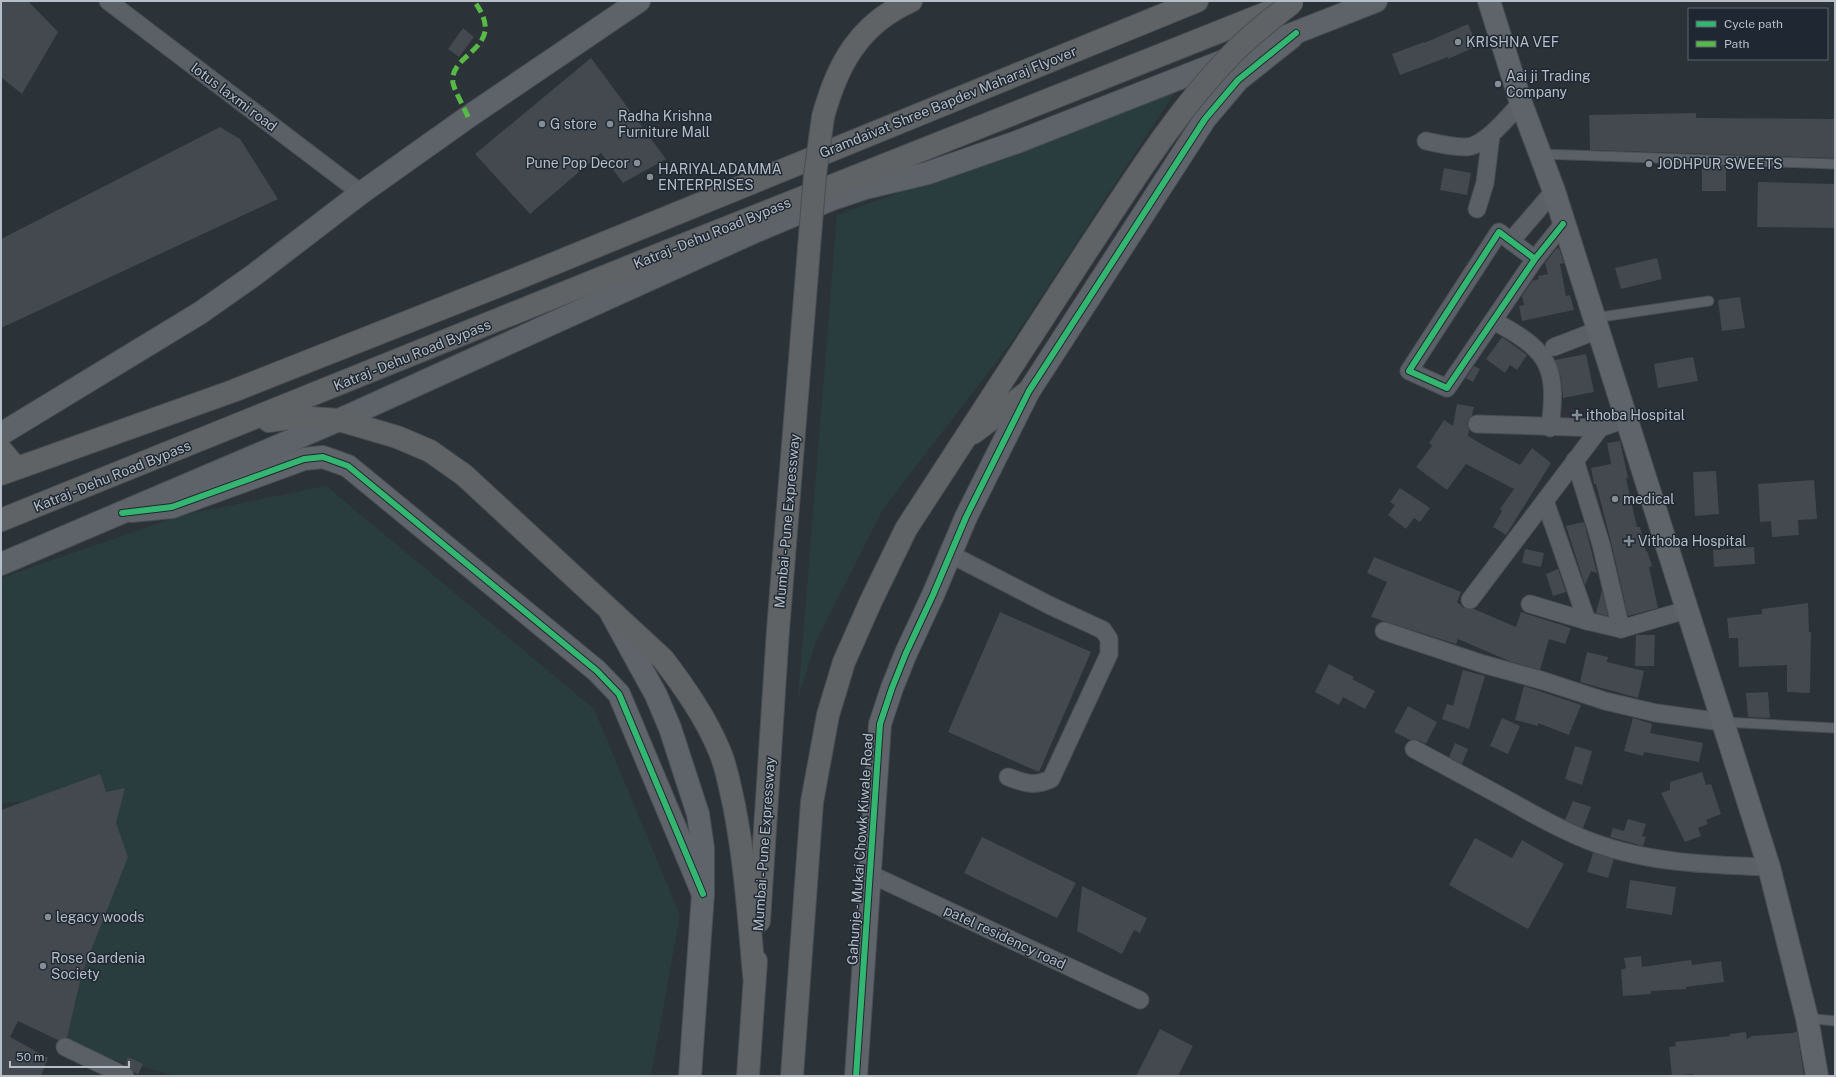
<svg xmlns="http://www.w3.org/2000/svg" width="1836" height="1077" font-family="'Public Sans',sans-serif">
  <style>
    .medical { fill: #31313d }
    .green { fill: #293d3e }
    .building { fill: #43494e }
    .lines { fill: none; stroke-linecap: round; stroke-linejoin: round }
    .lane-casing { stroke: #494e53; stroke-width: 11 }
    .street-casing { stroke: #494e53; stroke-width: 19 }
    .secondary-casing { stroke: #494e53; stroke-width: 24 }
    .primary-casing { stroke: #494e55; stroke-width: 24 }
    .highway-casing { stroke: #484e53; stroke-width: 24 }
    .lane { stroke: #5b6066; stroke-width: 9 }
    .street { stroke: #5b6066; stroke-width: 17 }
    .secondary { stroke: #5f646a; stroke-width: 22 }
    .primary { stroke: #5d6368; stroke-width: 22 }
    .highway { stroke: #606366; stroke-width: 22 }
    .highway-bridge-casing { stroke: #484e53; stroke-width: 24; stroke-linecap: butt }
    .highway-bridge { stroke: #606366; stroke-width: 22 }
    .quiet { stroke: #58b947; stroke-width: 5; stroke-dasharray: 10 5; stroke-linecap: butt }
    .cycleway-casing { stroke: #1f2832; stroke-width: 8 }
    .cycleway { stroke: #33b770; stroke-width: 6 }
    .poi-dot { fill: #858d96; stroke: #1f2832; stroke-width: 1.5 }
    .labels { text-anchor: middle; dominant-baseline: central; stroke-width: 3; stroke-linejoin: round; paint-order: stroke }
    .poi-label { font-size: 14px; fill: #b6bec8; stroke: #1f2832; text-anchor: start }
    .street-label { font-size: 14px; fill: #b6bec8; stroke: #1f2832 }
  </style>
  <rect width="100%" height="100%" fill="#2b3238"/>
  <polygon class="medical" points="1592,408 1592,420 1561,422 1561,409"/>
  <g class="green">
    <polygon points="1175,92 1010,344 883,509 816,641 798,699 837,215"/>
    <polygon points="326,486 594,709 680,915 651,1076 177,1076 65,1047 124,789 1,804 1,579 23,570 183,515"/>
  </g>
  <g class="building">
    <polygon points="1,1 28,1 58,32 22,94 1,77"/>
    <polygon points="1468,24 1477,46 1448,59 1448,57 1400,75 1392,54 1424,42 1424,43"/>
    <polygon points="463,28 474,37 459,57 448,49"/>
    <polygon points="591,58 666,159 623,183 601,153 530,214 475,154"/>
    <polygon points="1696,113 1696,118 1835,119 1835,158 1590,150 1589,115"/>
    <polygon points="220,127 240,139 278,199 1,328 1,239"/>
    <polygon points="1702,165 1726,166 1726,191 1702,191"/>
    <polygon points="1444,168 1471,173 1467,195 1440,190"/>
    <polygon points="1758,182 1835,184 1835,228 1757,227"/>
    <polygon points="1559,248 1564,263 1560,264 1566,296 1570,295 1574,310 1522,321 1519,306 1524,305 1522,296 1532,281 1539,279 1538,276 1548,274 1545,263 1556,249"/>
    <polygon points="1657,258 1662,279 1621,289 1615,268"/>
    <polygon points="1740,297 1745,328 1722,331 1718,300"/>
    <polygon points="1502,337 1527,355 1517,370 1510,365 1505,373 1486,359"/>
    <polygon points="1586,354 1594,392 1563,398 1561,377 1555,360"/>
    <polygon points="1693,357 1698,381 1658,388 1654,364"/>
    <polygon points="1474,366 1480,369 1473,382 1466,378"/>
    <polygon points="1457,404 1474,407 1472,415 1467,423 1469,430 1468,436 1485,446 1520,465 1532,448 1551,463 1506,535 1493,527 1502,511 1500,509 1514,489 1466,464 1447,490 1416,467 1432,446 1429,443 1444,420 1453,426"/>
    <polygon points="1620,441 1628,478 1626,478 1637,527 1640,527 1646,552 1647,551 1652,566 1649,567 1658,608 1628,616 1611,542 1596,484 1594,484 1591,468 1611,464 1607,443"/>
    <polygon points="1716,471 1719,514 1695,516 1693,472"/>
    <polygon points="1814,480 1817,519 1798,520 1799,535 1772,537 1771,521 1760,522 1758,484"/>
    <polygon points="1400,488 1430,508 1420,522 1414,518 1406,529 1388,515 1395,505 1390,502"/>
    <polygon points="1584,522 1597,573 1591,571 1585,585 1566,526"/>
    <polygon points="1754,547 1755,564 1714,567 1713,550"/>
    <polygon points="1525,549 1544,553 1541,567 1522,563"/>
    <polygon points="1374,557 1461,592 1457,602 1464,608 1474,609 1516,627 1521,612 1571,628 1565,644 1549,639 1540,670 1509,661 1458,639 1456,644 1371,617 1387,582 1367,573"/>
    <polygon points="1558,569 1566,592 1553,596 1546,574"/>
    <polygon points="1602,590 1608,616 1596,613"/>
    <polygon points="1808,603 1809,632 1811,632 1810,693 1787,692 1787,665 1739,667 1738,638 1729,638 1727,618 1762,614 1762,609"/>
    <polygon points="1000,612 1091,652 1039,772 948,732"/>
    <polygon points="1636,635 1655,635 1654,666 1635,666"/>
    <polygon points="1587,652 1608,657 1607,662 1644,671 1638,698 1580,682"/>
    <polygon points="1329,664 1354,677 1352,679 1375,691 1365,709 1343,697 1339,705 1315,692"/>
    <polygon points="1463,670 1485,676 1469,729 1442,719 1447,704 1453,706"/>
    <polygon points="1524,686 1581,705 1569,735 1538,723 1538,726 1515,720"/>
    <polygon points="1768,692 1770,718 1748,717 1746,693"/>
    <polygon points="1408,706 1437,722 1426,744 1418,740 1410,740 1394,732"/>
    <polygon points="1502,718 1520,726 1508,754 1490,746"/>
    <polygon points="1633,718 1652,724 1650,733 1703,743 1699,762 1644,752 1643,756 1624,751"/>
    <polygon points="1455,743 1468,749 1462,764 1449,757"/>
    <polygon points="1575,746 1592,751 1582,785 1565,779"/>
    <polygon points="1702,772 1706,785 1711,784 1721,814 1706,820 1708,824 1698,828 1701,836 1685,842 1661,793 1670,790 1670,782"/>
    <polygon points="100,774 106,792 125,788 116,823 128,857 82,973 67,1038 58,1040 18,1021 10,1037 48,1058 41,1076 1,1076 1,810"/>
    <polygon points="1573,801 1591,807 1583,828 1565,820"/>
    <polygon points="1628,819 1646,824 1642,836 1646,837 1643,846 1610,837 1613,828 1624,831"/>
    <polygon points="982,837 1076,883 1057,918 964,873"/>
    <polygon points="1475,838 1512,858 1522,840 1564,864 1528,929 1449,885"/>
    <polygon points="1593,853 1614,859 1608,878 1587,872"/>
    <polygon points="1630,880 1676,887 1672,915 1626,908"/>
    <polygon points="1082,886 1147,918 1140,933 1134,930 1122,954 1077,931"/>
    <polygon points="1641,956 1642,967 1691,960 1692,965 1721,961 1724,982 1686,987 1686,989 1651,991 1651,994 1623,996 1621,970 1626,968 1624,958"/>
    <polygon points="1160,1029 1193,1046 1178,1076 1136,1076"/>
    <polygon points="1797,1031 1804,1076 1694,1076 1693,1074 1672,1076 1669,1047 1676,1046 1675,1042 1730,1036 1730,1034 1746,1032 1747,1039 1752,1036 1793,1033"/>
    <polygon points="128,1057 143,1064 138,1075 125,1065"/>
  </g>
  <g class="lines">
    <g class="lane-casing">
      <g id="lane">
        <polyline points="1541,154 1835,164"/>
        <polyline points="1594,318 1709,301"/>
        <polyline points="1724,722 1835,728"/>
        <polyline points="1807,1018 1835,1021"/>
      </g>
    </g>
    <g class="street-casing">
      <g id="street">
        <polyline points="108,1 361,193"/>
        <path d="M1426 141C1439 144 1453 147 1466 147 1485 146 1509 116 1521 103"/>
        <polyline points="1477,209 1485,183 1491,135"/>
        <polyline points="1511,241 1554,191"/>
        <polyline points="1535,259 1499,232 1409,371 1447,388 1535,259 1563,224"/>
        <path d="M1501 325C1552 353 1557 371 1550 428"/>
        <polyline points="1554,347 1598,330"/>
        <polyline points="1477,424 1600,428"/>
        <polyline points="1575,460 1601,544 1621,629"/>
        <polyline points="1545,501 1587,621"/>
        <path d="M950 554 1051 606 1103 630 1109 639V654L1051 779C1033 787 1025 783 1008 777"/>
        <polyline points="1470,600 1600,428 1626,419"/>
        <polyline points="1530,604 1587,621 1621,629 1686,610"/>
        <polyline points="1384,631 1483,664 1544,681 1605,701 1656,713 1722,722"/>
        <path d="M1414 749C1446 766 1478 784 1510 801 1536 816 1563 831 1592 842 1648 863 1710 865 1769 867"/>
        <polyline points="870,874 1140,1000"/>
        <polyline points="65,1047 125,1076"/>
      </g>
    </g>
    <g class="secondary-casing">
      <g id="secondary">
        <polyline points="1489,1 1521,103 1554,191 1769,867 1807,1018 1817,1076"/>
        <polyline points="131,511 172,507 304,459 323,457 348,466 597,671 619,694 703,894"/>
        <polyline points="611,613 656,695 670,728 698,814 703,848 703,894 690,1076"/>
        <polyline points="856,1076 880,724 892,688 906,653 933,595 966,517 1029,391 1205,119 1238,80 1292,37"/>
      </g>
    </g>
    <g class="primary-casing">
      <g id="primary">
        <polyline points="1,434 200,313 254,275 361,193 468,117 639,1"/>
        <polyline points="1,564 339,420 754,232 832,199 865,188 928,173 1017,142 1376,1"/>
      </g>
    </g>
    <g class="highway-casing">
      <g id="highway">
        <path d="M823 117C837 65 859 24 911 1"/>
        <path d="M269 421 296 417 339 420 397 437 430 451 464 475 663 659C685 688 706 718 720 752 727 769 730 788 734 805 745 861 749 918 754 975"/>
        <polyline points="973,433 1029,391"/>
        <polyline points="1,450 16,468"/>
        <polyline points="1,474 233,391 521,277 1197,1"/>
        <polyline points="1,520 668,251 1284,6"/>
        <polyline points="759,921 778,630 809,248"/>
        <polyline points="748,1076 756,961"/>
        <polyline points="792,1076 812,802 828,715 844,662 871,601 906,529 1088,249"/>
      </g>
    </g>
    <use href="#lane" class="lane"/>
    <use href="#street" class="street"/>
    <use href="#secondary" class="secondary"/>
    <use href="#primary" class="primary"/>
    <use href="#highway" class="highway"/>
    <g class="highway-bridge-casing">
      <g id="highway-bridge">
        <polyline points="809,248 815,175 823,117"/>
        <path d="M1088 249C1132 183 1174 114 1230 56 1249 36 1270 20 1292 3"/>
      </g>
    </g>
    <use href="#highway-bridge" class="highway-bridge"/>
    <path class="quiet" d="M468 117C464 107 455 92 453 83 448 52 510 49 474 1"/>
    <g class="cycleway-casing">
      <g id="cycleway">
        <polyline points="1535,259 1499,232 1409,371 1447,388 1535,259 1563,224"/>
        <polyline points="122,513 172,507 304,459 323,457 348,466 597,671 619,694 703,894"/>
        <polyline points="856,1076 880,724 892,688 906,653 933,595 966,517 1029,391 1205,119 1238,80 1296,33"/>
      </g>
    </g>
    <use href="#cycleway" class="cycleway"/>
  </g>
  <g class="poi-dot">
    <circle cx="1458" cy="42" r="4"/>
    <circle cx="1498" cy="84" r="4"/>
    <circle cx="542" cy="124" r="4"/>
    <circle cx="610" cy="124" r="4"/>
    <circle cx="637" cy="163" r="4"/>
    <circle cx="1649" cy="164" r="4"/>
    <circle cx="650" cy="177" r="4"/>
    <path d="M1575 409h4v4h4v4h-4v4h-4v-4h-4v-4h4z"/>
    <circle cx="1615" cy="499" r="4"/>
    <path d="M1627 535h4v4h4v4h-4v4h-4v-4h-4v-4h4z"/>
    <circle cx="48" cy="917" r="4"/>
    <circle cx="43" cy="966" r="4"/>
  </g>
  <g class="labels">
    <g class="poi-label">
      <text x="1466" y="42">KRISHNA VEF</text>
      <text x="1506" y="76">Aai ji Trading<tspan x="1506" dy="16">Company</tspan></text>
      <text x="618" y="116">Radha Krishna<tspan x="618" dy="16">Furniture Mall</tspan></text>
      <text x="550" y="124">G store</text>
      <text x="629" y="163" text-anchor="end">Pune Pop Decor</text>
      <text x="1657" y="164">JODHPUR SWEETS</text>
      <text x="658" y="169">HARIYALADAMMA<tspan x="658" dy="16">ENTERPRISES</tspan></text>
      <text x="1586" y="415">ithoba Hospital</text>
      <text x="1623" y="499">medical</text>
      <text x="1638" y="541">Vithoba Hospital</text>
      <text x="56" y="917">legacy woods</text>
      <text x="51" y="958">Rose Gardenia<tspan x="51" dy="16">Society</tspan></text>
    </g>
    <g class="street-label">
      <text transform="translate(234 97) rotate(37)">lotus laxmi road</text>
      <text transform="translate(948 102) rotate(-22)">Gramdaivat Shree Bapdev Maharaj Flyover</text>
      <text transform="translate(712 233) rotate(-22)">Katraj - Dehu Road Bypass</text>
      <text transform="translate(412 355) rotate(-22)">Katraj - Dehu Road Bypass</text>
      <text transform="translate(112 476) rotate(-22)">Katraj - Dehu Road Bypass</text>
      <text transform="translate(787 521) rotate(-85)">Mumbai - Pune Expressway</text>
      <text transform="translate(764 844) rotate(-86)">Mumbai - Pune Expressway</text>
      <text transform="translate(860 849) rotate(-86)">Gahunje - Mukai Chowk Kiwale Road</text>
      <text transform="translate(1005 937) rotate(25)">patel residency road</text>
    </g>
  </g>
  <rect width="1836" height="1077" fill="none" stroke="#b6bec8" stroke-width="4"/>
  <rect x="1688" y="8" width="140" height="52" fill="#1f2832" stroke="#5b646e"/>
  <rect x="1696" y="21" width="20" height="6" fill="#33b770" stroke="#5b646e"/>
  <text x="1724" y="28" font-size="12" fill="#b6bec8">Cycle path</text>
  <rect x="1696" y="41" width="20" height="6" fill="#58b947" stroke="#5b646e"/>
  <text x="1724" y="48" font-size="12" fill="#b6bec8">Path</text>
  <path d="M10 1061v6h119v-6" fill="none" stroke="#b6bec8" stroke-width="2"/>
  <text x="16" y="1061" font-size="12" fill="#b6bec8" stroke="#1f2832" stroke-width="3" paint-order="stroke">50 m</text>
</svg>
